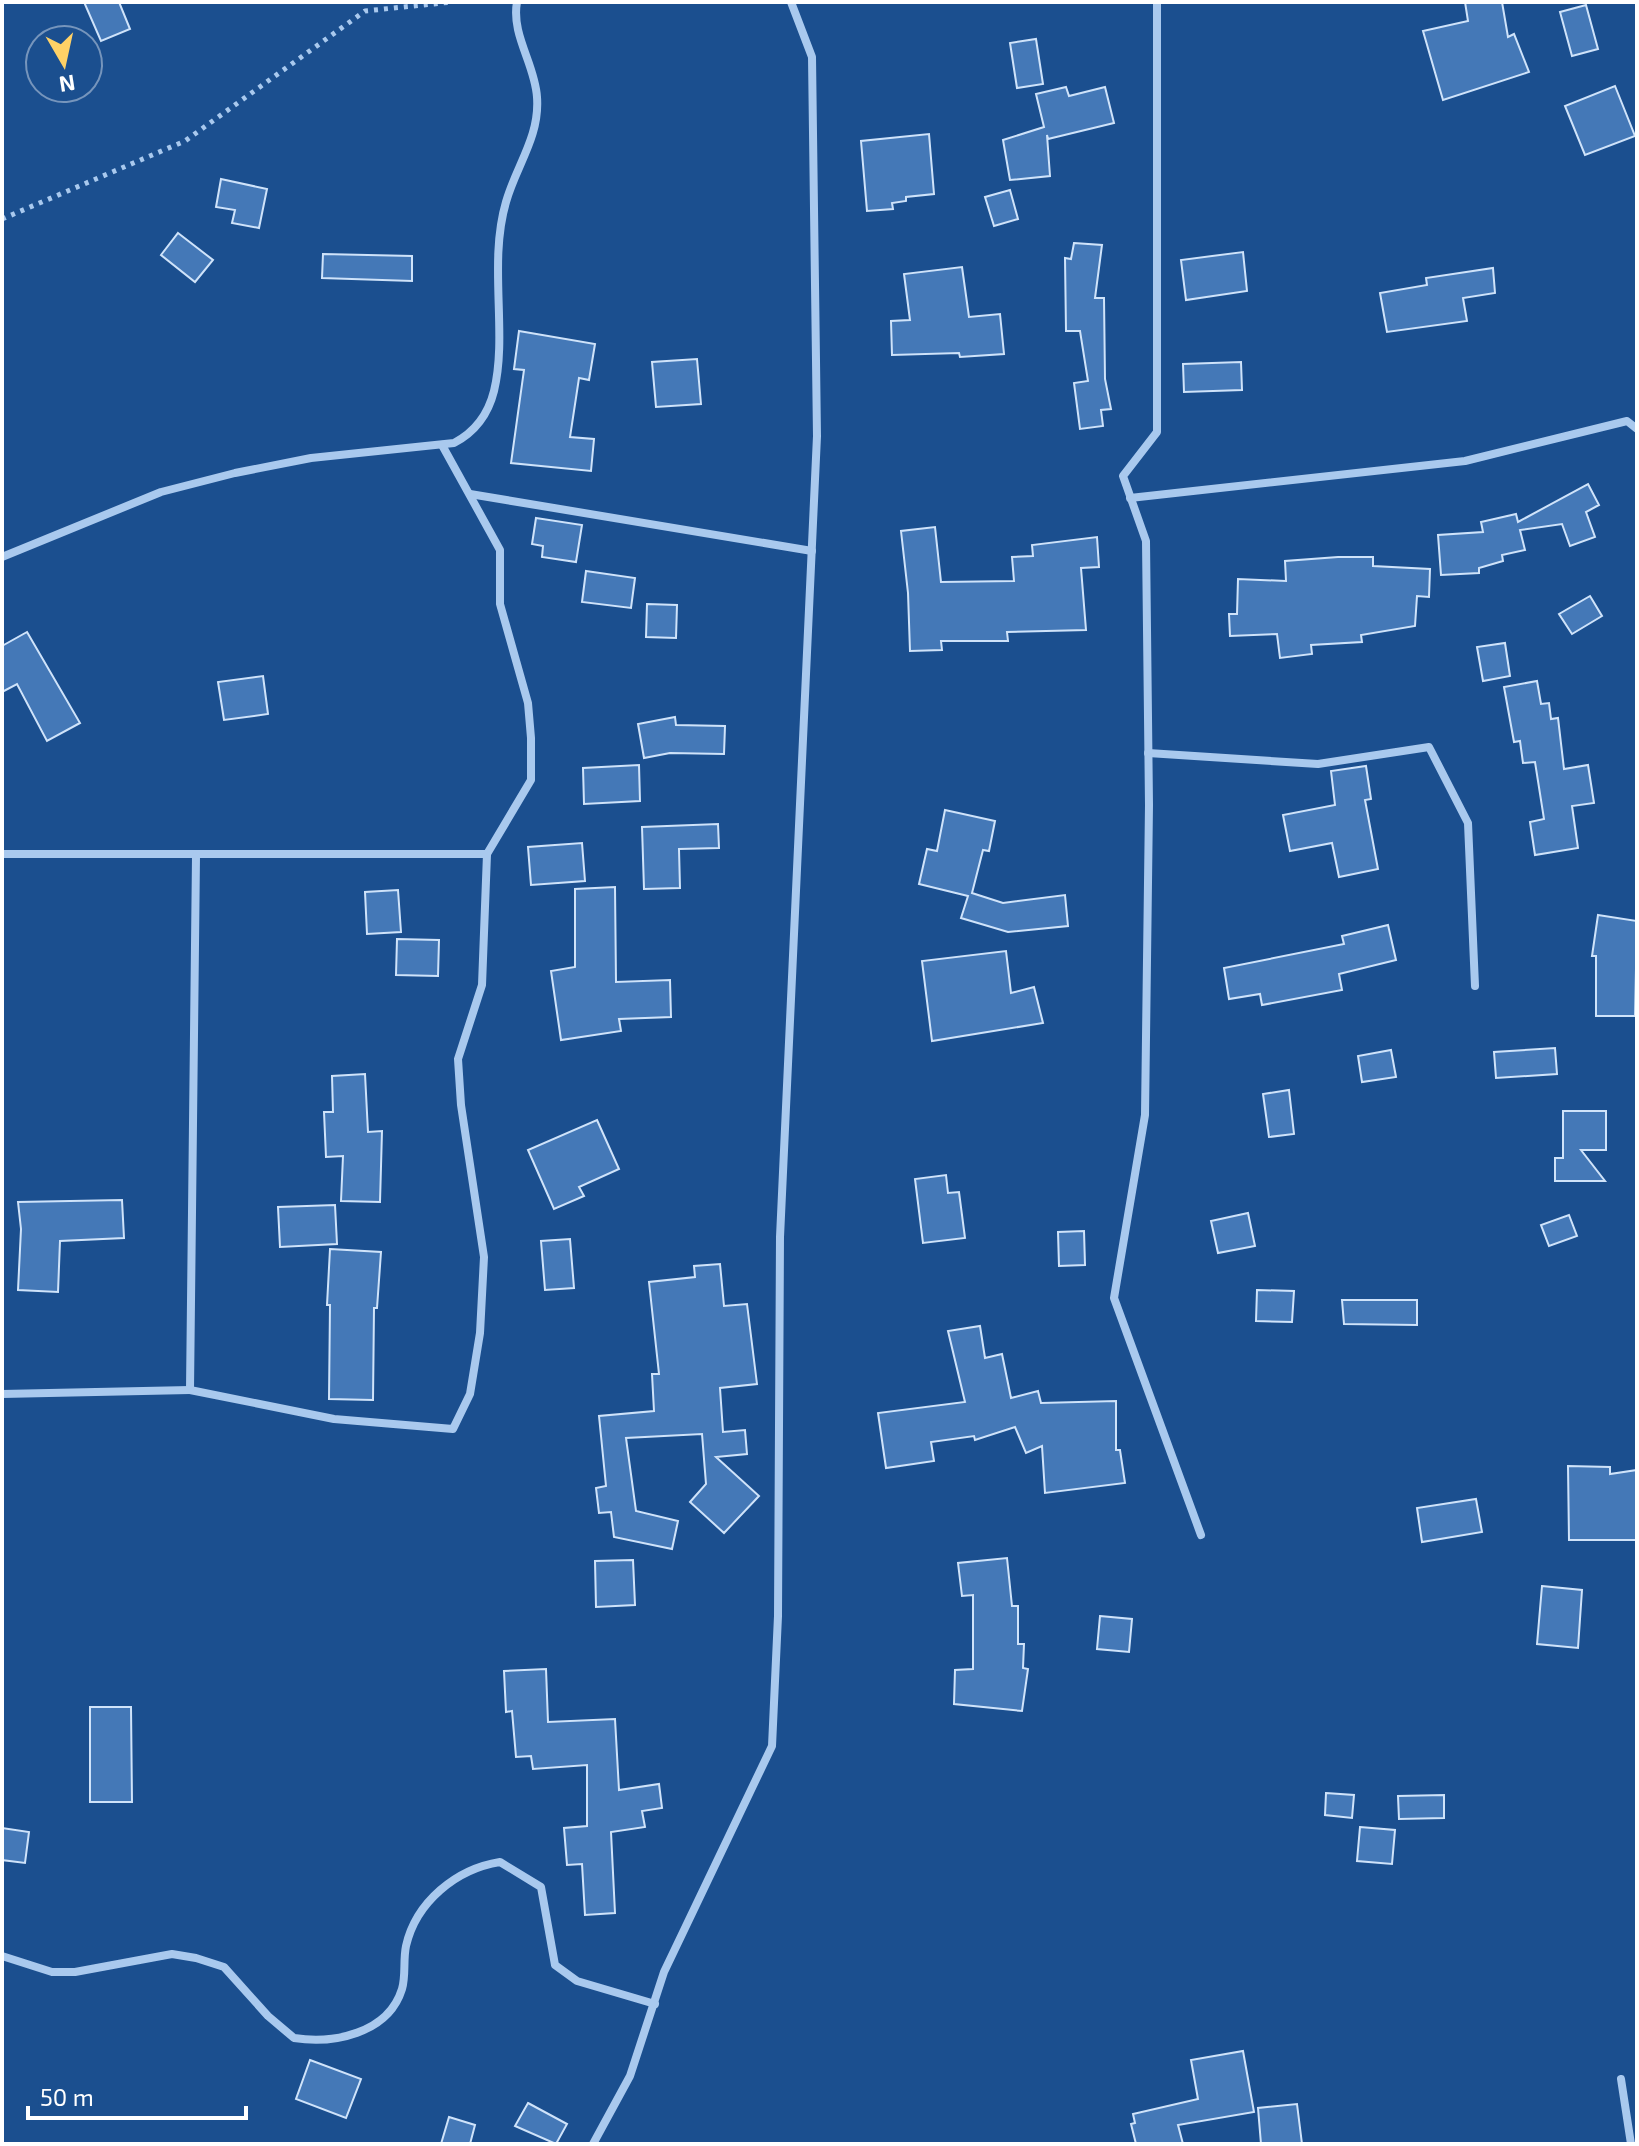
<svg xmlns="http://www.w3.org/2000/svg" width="1639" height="2146" font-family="'Exo 2',sans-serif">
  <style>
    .building { fill: #4478b7; stroke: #cfe3fa; stroke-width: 2 }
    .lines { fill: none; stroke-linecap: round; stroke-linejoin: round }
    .path { stroke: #a9c9ee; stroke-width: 5; stroke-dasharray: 4 6; stroke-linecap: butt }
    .minor { stroke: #a9c9ee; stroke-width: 8 }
  </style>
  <rect width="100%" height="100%" fill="#1b4f8f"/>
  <g class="building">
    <polygon points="84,2 119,2 130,29 101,41"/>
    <polygon points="1465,2 1502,2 1508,37 1514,34 1529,72 1443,100 1423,31 1468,21"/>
    <polygon points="1586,5 1598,49 1572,56 1560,12"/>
    <polygon points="1036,39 1043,84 1017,88 1010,43"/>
    <polygon points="1615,86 1635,136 1585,155 1565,106"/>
    <polygon points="1066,87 1069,96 1105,87 1114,123 1048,139 1047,135 1050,176 1010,180 1003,140 1044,127 1036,94"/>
    <polygon points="929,134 934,194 906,197 906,201 892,203 893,209 867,211 861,141"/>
    <polygon points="221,179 267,189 259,228 232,223 235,210 216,207"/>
    <polygon points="1010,190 1018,219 994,226 985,197"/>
    <polygon points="178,233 213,260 195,282 161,255"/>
    <polygon points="1074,243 1102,245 1095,298 1104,298 1105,379 1111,409 1101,410 1103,426 1080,429 1074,383 1088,381 1080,331 1066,331 1065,258 1071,259"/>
    <polygon points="1243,252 1247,291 1186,300 1181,260"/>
    <polygon points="323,254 412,256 412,281 322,278"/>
    <polygon points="962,267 969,317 1000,314 1004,354 960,357 959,353 892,355 891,321 910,320 904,274"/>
    <polygon points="1493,268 1495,293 1463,298 1467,321 1387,332 1380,293 1427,285 1426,278"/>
    <polygon points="519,331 595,344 589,380 579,378 570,437 594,439 591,471 511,463 524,370 514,369"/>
    <polygon points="697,359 701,404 656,407 652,362"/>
    <polygon points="1241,362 1242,390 1184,392 1183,364"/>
    <polygon points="1588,484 1599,505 1586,512 1595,537 1570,546 1562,524 1520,530 1525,550 1502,555 1503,561 1479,568 1479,573 1441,575 1438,535 1483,532 1481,522 1516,514 1518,522"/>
    <polygon points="536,518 582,525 576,562 542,557 543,546 532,544"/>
    <polygon points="935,527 941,582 1014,581 1012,557 1033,556 1032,545 1097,537 1099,567 1081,568 1086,630 1007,632 1008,641 941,641 942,650 910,651 908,593 901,531"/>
    <polygon points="1338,557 1373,557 1373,566 1430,569 1429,597 1417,596 1415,626 1361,635 1362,642 1311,645 1312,654 1280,658 1277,634 1230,636 1229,614 1237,614 1238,579 1286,581 1285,561"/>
    <polygon points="586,571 635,578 631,608 582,602"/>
    <polygon points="1590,596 1602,616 1572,634 1559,614"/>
    <polygon points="647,604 677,605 676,638 646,637"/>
    <polygon points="27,632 80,723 47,741 17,684 2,692 2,646"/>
    <polygon points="1505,643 1510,676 1483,681 1477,647"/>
    <polygon points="263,676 268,714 224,720 218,682"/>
    <polygon points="1537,681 1541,704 1549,703 1551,719 1558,718 1564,769 1588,765 1594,803 1572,806 1578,848 1535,855 1530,822 1544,819 1535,762 1523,763 1520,741 1514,742 1504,687"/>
    <polygon points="675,717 676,725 725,726 724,754 670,753 644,758 638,724"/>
    <polygon points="639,765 640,801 584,804 583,768"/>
    <polygon points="1366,766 1371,799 1365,800 1378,869 1339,877 1332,843 1290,851 1283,815 1335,805 1331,771"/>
    <polygon points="945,810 995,821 989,851 983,850 972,893 1003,903 1065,895 1068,926 1008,932 961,918 968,896 919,884 927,849 937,851"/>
    <polygon points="718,824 719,848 679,849 680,888 644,889 642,827"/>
    <polygon points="582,843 585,881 531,885 528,847"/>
    <polygon points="615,887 616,982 670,980 671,1017 619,1019 621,1031 561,1040 551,971 575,967 575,889"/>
    <polygon points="398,890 401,932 367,934 365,892"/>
    <polygon points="1598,915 1637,921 1635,1016 1596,1016 1596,956 1592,956"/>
    <polygon points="1388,925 1396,960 1339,974 1342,990 1262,1005 1260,994 1229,999 1224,968 1344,944 1342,936"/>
    <polygon points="397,939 439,940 438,976 396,975"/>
    <polygon points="1006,951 1011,993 1034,987 1043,1023 932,1041 922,961"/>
    <polygon points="1555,1048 1557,1074 1496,1078 1494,1052"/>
    <polygon points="1391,1050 1396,1077 1362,1082 1358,1056"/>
    <polygon points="365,1074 368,1132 382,1131 380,1202 341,1201 343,1156 326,1157 324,1112 333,1112 332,1076"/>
    <polygon points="1289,1090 1294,1134 1269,1137 1263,1094"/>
    <polygon points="1563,1111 1606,1111 1606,1150 1581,1150 1605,1181 1555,1181 1555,1158 1563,1158"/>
    <polygon points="597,1120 619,1169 579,1187 584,1196 554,1209 528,1150"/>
    <polygon points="946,1175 948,1193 959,1192 965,1238 923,1243 915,1179"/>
    <polygon points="122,1200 124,1238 60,1241 58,1292 18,1290 21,1229 18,1202"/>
    <polygon points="335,1205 337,1244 280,1247 278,1207"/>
    <polygon points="1248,1213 1255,1246 1218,1253 1211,1221"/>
    <polygon points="1569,1215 1577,1236 1549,1246 1541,1225"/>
    <polygon points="1084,1231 1085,1265 1059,1266 1058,1232"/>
    <polygon points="570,1239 574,1288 545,1290 541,1241"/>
    <polygon points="330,1249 381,1252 377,1308 374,1308 373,1400 329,1399 330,1305 327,1305"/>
    <polygon points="720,1264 724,1306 747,1304 757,1384 720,1388 723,1432 745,1430 747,1454 716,1457 759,1496 724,1533 690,1502 706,1484 702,1434 626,1438 636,1511 678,1521 672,1549 614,1537 611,1512 599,1513 596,1488 606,1486 599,1416 654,1411 652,1374 659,1374 649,1282 695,1277 694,1266"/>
    <polygon points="1257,1290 1294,1291 1292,1322 1256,1321"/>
    <polygon points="1342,1300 1417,1300 1417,1325 1344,1324"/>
    <polygon points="980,1326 985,1358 1002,1354 1011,1398 1038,1391 1041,1403 1116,1401 1116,1450 1120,1450 1125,1483 1045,1493 1042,1446 1026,1453 1015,1427 975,1440 974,1436 931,1442 934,1461 886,1468 878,1413 965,1402 948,1331"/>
    <polygon points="1568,1466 1610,1467 1610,1474 1637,1470 1637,1540 1569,1540"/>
    <polygon points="1476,1499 1482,1532 1422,1542 1417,1508"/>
    <polygon points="1007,1558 1012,1606 1018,1606 1018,1644 1024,1644 1023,1668 1028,1669 1022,1711 954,1704 955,1670 973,1669 973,1595 962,1596 958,1563"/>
    <polygon points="633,1560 635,1605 596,1607 595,1561"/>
    <polygon points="1542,1586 1582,1590 1578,1648 1537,1644"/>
    <polygon points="1100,1616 1132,1619 1129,1652 1097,1649"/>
    <polygon points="546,1669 548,1722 615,1719 619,1790 659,1784 662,1808 642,1811 645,1827 611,1832 615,1913 585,1915 582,1864 567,1865 564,1828 587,1826 587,1765 533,1769 531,1756 516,1757 512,1711 506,1712 504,1671"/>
    <polygon points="90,1707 131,1707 132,1802 90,1802"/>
    <polygon points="1326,1793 1354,1795 1352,1818 1325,1815"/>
    <polygon points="1444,1795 1444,1818 1399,1819 1398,1796"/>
    <polygon points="1360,1827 1395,1830 1392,1864 1357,1861"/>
    <polygon points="2,1828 29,1832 25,1863 2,1860"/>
    <polygon points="1243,2051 1254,2112 1178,2125 1183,2144 1136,2144 1131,2124 1135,2123 1133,2114 1198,2099 1191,2060"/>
    <polygon points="310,2060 361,2079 346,2118 296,2099"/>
    <polygon points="528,2103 567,2124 556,2144 515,2126"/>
    <polygon points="1297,2104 1302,2144 1261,2144 1258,2108"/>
    <polygon points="449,2117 475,2125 470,2144 441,2144"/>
  </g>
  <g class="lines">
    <polyline class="path" points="2,219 185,141 365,11 452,2"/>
    <g class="minor">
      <polyline points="1157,2 1157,432 1123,476 1146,541 1149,805 1145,1115 1114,1298 1201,1535"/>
      <polyline points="470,494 812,551"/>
      <polyline points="1130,498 1465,461 1627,421 1637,429"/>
      <path d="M2 557 161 492 235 473 311 458 454 443C475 432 488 415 494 391 508 334 488 263 506 202 516 166 540 137 537 97 535 64 511 35 517 2"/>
      <polyline points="1148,753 1318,764 1429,747 1468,823 1475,986"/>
      <polyline points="2,854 487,854"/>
      <polyline points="196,856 190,1390 334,1419 453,1429 470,1394 480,1333 484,1257 461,1105 458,1059 482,985 487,854 531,780 531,738 528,703 500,604 500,550 442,445"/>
      <polyline points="2,1394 190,1390"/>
      <path d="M2 1956 52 1972H75L172 1954 196 1958 224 1967 268 2016 294 2038C333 2044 388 2034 402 1989 406 1976 403 1960 406 1946 416 1902 456 1869 500 1862L541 1887 555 1965 577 1981 655 2004"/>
      <polyline points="1621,2079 1631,2144"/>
      <polyline points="593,2144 630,2076 664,1972 772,1746 778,1616 780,1237 817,436 812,57 791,2"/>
    </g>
  </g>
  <rect width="1639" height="2146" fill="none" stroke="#ffffff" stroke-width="8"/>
  <g transform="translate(64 64) rotate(171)"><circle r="38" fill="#1b4f8f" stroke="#7695bc" stroke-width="2"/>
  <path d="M0-6L14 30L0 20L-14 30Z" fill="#ffd166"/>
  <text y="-12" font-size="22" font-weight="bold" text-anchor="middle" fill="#ffffff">N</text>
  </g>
  <path d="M28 2106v12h218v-12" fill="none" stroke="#ffffff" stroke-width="4"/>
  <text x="40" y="2106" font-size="24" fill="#ffffff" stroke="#1b4f8f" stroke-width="6" paint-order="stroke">50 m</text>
</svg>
